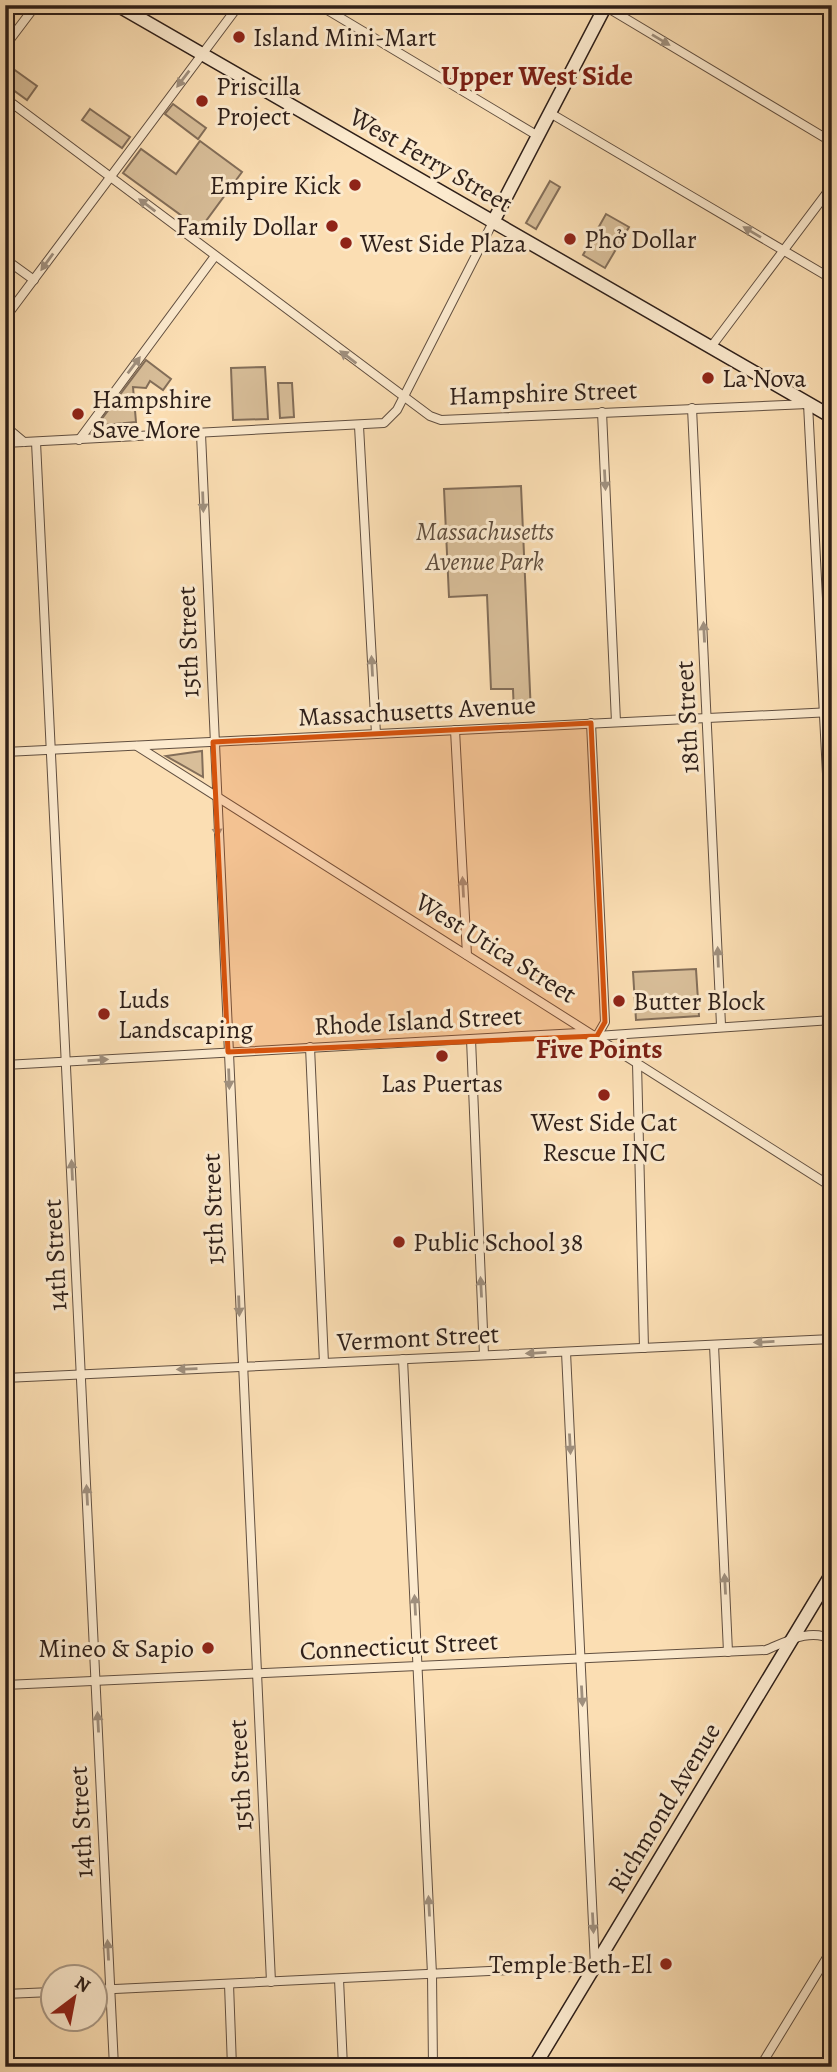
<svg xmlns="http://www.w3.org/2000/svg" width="837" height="2072" font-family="Alegreya,serif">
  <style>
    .green { fill: #d8be99; stroke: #836e59; stroke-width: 2 }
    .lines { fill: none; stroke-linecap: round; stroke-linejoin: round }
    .street-casing { stroke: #614f40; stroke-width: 10 }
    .secondary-casing { stroke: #2e1f19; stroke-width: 15 }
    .street { stroke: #fceace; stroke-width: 8 }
    .secondary { stroke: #fceace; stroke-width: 12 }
    .oneway { fill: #9f8f7d }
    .marked { fill: #d5530d; fill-opacity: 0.2; stroke: #d5530d; stroke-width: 5; stroke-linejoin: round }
    .poi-dot { fill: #8f2418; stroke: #fceace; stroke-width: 2.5 }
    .labels { text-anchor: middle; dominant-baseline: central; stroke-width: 6; stroke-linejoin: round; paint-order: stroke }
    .poi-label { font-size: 26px; fill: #2e1f19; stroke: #fceace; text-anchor: start }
    .street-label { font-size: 26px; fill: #2e1f19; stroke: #fceace }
    .park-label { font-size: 26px; font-style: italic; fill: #614f3f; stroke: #fceace }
    .neighbourhood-label { font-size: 28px; font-weight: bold; fill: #7a1f14; stroke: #fceace }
  </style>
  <rect width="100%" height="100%" fill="#fbdeb3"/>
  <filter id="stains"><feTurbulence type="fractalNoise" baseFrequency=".00286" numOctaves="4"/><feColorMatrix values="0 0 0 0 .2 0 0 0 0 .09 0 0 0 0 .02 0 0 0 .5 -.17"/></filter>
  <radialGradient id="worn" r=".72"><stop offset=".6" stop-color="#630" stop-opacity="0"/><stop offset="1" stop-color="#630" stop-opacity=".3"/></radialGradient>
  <g class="green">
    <polygon points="5,63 37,86 27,100 5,84"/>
    <polygon points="173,104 206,128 198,139 165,114"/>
    <polygon points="90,109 130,137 122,148 82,120"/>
    <polygon points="200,141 242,172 200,229 123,173 141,149 176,174"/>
    <polygon points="550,181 560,187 536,229 526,223"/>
    <polygon points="606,214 629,227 605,268 583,255"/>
    <polygon points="146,360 171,379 163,390 150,381 146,388 133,387 136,422 104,425 101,420"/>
    <polygon points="265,367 268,419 233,420 231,368"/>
    <polygon points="278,383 292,383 294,417 280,418"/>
    <polygon points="521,486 531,714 514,714 513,689 491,689 487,595 449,597 444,489"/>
    <polygon points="202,751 203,777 166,756"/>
    <polygon points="696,969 699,1016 636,1020 633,972"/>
  </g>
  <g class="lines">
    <g class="street-casing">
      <g id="street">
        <polyline points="319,5 538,136"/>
        <polyline points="603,5 832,142"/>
        <polyline points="821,5 832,12"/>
        <polyline points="5,46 36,5"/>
        <polyline points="5,98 430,416 441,420 808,404 832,871"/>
        <polyline points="550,113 832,279"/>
        <polyline points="5,259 34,280"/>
        <polyline points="5,318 239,5"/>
        <polyline points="711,347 832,186"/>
        <polyline points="692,408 721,1025"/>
        <polyline points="602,412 616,722"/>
        <polyline points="5,426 24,442"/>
        <polyline points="359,426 376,734"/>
        <polyline points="201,434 271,1982"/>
        <polyline points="79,440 215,256"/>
        <polyline points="36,442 114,2067"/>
        <polyline points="5,443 384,423 397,410 493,222"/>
        <polyline points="591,723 605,1022 597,1036"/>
        <polyline points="455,730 467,955"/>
        <polyline points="137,746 832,1187"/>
        <polyline points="5,752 832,712"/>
        <polyline points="471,1039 484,1355"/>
        <polyline points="310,1047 324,1363"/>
        <polyline points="637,1063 644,1348"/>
        <polyline points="5,1065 522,1036 579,1033 597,1036 832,1020"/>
        <polyline points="714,1345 728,1652"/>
        <polyline points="403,1359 432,1974 433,2067"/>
        <polyline points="5,1378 832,1339"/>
        <path d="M5 1685 766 1650C786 1642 811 1627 832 1640"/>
        <polyline points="339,1979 343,2067"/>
        <polyline points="229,1984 232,2067"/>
        <polyline points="94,1990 595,1966 566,1352"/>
        <polyline points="5,1994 52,1992"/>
        <polyline points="760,2067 832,1949"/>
      </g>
    </g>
    <g class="secondary-casing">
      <g id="secondary">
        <polyline points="117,5 832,417"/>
        <polyline points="493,222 606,5"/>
        <polyline points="534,2067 832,1573"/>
      </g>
    </g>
    <use href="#street" class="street"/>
    <use href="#secondary" class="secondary"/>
  </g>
  <defs><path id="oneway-solid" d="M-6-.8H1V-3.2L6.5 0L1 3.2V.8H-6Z" transform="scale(1.75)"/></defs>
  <g class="oneway">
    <use href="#oneway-solid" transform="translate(661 40) rotate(31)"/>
    <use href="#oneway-solid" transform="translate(183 79) rotate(127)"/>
    <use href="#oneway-solid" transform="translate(147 205) rotate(-143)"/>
    <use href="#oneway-solid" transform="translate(752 232) rotate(-149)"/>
    <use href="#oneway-solid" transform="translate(47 262) rotate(126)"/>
    <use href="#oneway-solid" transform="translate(348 357) rotate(-143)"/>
    <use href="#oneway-solid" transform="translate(134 365) rotate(-53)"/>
    <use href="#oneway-solid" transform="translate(605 480) rotate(87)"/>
    <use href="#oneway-solid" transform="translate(203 502) rotate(88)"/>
    <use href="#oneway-solid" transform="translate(704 632) rotate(-93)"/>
    <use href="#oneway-solid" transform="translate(372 666) rotate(-93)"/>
    <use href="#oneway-solid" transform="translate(217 827) rotate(87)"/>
    <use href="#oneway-solid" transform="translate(463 887) rotate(-93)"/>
    <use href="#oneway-solid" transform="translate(718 957) rotate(-92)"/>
    <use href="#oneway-solid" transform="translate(98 1060) rotate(-4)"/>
    <use href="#oneway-solid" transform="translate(229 1079) rotate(88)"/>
    <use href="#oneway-solid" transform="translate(72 1170) rotate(-93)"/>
    <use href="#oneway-solid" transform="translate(481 1287) rotate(-93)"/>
    <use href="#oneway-solid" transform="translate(239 1306) rotate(88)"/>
    <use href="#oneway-solid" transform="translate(764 1342) rotate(177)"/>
    <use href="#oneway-solid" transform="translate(536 1353) rotate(177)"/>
    <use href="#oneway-solid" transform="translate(187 1369) rotate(178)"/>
    <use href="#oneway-solid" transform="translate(570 1444) rotate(87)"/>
    <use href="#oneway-solid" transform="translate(87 1495) rotate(-93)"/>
    <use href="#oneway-solid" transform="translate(725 1584) rotate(-93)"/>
    <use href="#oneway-solid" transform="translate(415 1605) rotate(-93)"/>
    <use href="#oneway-solid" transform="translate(582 1696) rotate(87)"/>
    <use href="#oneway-solid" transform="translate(98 1722) rotate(-93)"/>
    <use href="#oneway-solid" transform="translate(429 1906) rotate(-93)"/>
    <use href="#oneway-solid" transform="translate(593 1923) rotate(87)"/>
    <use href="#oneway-solid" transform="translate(108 1950) rotate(-93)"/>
  </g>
  <path class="marked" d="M591 723 605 1022 597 1036 228 1052 213 742Z"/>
  <g class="poi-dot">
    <circle cx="239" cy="37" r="7"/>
    <circle cx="202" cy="101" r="7"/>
    <circle cx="355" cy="185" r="7"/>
    <circle cx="332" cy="226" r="7"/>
    <circle cx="570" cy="239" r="7"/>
    <circle cx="346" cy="243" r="7"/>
    <circle cx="708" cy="378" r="7"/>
    <circle cx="78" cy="414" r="7"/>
    <circle cx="619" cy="1001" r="7"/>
    <circle cx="104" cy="1014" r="7"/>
    <circle cx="442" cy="1056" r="7"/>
    <circle cx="604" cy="1095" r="7"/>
    <circle cx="399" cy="1242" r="7"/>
    <circle cx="208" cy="1648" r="7"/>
    <circle cx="666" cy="1964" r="7"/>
  </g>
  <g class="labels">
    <g class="poi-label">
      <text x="253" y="37">Island Mini-Mart</text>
      <text x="216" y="86">Priscilla<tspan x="216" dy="30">Project</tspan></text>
      <text x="341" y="185" text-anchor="end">Empire Kick</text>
      <text x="318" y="226" text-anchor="end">Family Dollar</text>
      <text x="584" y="239">Phở Dollar</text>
      <text x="360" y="243">West Side Plaza</text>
      <text x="722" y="378">La Nova</text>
      <text x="92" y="399">Hampshire<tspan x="92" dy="30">Save More</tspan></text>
      <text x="118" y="999">Luds<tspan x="118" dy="30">Landscaping</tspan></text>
      <text x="633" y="1001">Butter Block</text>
      <text x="442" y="1083" text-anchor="middle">Las Puertas</text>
      <text x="604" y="1122" text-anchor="middle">West Side Cat<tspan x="604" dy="30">Rescue INC</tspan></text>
      <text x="413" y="1242">Public School 38</text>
      <text x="194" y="1648" text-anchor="end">Mineo &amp; Sapio</text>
      <text x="652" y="1964" text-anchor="end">Temple Beth-El</text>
    </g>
    <g class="street-label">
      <text transform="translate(431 160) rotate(30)">West Ferry Street</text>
      <text transform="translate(543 393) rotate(-2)">Hampshire Street</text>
      <text transform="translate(188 642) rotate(-92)">15th Street</text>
      <text transform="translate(417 711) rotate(-3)">Massachusetts Avenue</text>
      <text transform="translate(687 717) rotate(-93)">18th Street</text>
      <text transform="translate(496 948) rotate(32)">West Utica Street</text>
      <text transform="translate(418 1021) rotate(-3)">Rhode Island Street</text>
      <text transform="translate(213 1209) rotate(-92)">15th Street</text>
      <text transform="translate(55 1255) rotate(-93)">14th Street</text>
      <text transform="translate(418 1338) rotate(-3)">Vermont Street</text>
      <text transform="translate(399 1646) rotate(-3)">Connecticut Street</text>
      <text transform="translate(240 1775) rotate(-93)">15th Street</text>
      <text transform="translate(664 1808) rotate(-59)">Richmond Avenue</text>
      <text transform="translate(81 1822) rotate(-93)">14th Street</text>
    </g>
    <g class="park-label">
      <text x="485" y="531">Massachusetts<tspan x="485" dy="30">Avenue Park</tspan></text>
    </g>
    <g class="neighbourhood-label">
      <text x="537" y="76">Upper West Side</text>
      <text x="599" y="1049">Five Points</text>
    </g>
  </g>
  <rect width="837" height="2072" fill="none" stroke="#fbdeb3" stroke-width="28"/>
  <rect x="7" y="7" width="823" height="2058" fill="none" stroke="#2e1f19" stroke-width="3.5"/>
  <rect x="14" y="14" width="809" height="2044" fill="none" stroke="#2e1f19" stroke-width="2"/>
  <g transform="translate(74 1998) rotate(32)"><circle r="33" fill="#fceace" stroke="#aa9986" stroke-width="2"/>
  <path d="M0-5L12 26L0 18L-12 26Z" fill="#8f2418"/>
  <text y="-10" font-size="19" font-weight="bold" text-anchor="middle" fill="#2e1f19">N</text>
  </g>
  <rect width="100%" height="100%" filter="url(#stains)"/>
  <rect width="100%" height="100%" fill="url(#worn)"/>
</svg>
